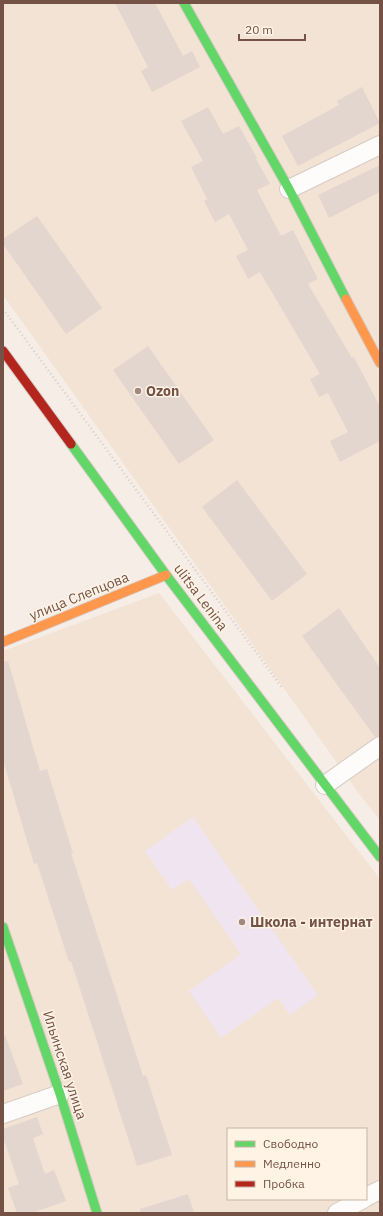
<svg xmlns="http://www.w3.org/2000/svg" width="383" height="1216" font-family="'IBM Plex Sans',sans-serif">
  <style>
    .residential { fill: #f2e3d5; fill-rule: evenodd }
    .education { fill: #f0e4f0 }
    .building { fill: #e3d6ce }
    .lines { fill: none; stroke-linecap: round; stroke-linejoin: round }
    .street-casing { stroke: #d7cbc4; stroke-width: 20 }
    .fast-casing { stroke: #d7cac3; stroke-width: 11 }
    .slow-casing { stroke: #d7cac3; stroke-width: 11 }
    .jam-casing { stroke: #d7cac3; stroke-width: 11 }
    .path { stroke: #d7ccc8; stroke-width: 2.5; stroke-dasharray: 1 3; stroke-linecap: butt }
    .street { stroke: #fefcfb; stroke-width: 18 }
    .fast { stroke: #63d668; stroke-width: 9 }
    .slow { stroke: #ff974d; stroke-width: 9 }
    .jam { stroke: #b3261e; stroke-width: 9 }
    .poi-dot { fill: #a2897e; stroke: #fff3e6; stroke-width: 1.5 }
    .labels { text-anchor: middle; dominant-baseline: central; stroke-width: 3; stroke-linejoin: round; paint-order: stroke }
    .poi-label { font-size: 14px; font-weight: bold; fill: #745246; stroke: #fff3e6; text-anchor: start }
    .street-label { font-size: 14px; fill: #745246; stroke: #fff3e6 }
  </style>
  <rect width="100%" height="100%" fill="#f6eee6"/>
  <g class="residential">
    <polygon points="3,3 380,3 380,820 360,795 3,295"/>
    <path d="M159 593 380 879V1213H3V651ZM228 1129H366V1199H228Z"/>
  </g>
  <polygon class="education" points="193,817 318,995 290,1015 278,998 221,1038 189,991 241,954 189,879 172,890 145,851"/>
  <g class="building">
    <polygon points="115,3 155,3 183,56 192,51 200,67 152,92 141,71 148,67"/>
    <polygon points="362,87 380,123 298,166 282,136 339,105 337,101"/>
    <polygon points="208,107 223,134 239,126 257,158 256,159 270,184 257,190 281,236 293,230 318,279 308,284 352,358 354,357 380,407 380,441 340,462 330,441 348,432 328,393 319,397 310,379 320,374 260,272 248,279 236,256 248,250 229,214 215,222 204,201 207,199 191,167 203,161 181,121"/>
    <polygon points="380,165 380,192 329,218 318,195"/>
    <polygon points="37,216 102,308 66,334 3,244 3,239"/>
    <polygon points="148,346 214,440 179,464 113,370"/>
    <polygon points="237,480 307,574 272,601 202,507"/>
    <polygon points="339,608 380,668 380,736 375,737 302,636"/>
    <polygon points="8,661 40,771 47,769 73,853 71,853 143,1076 146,1075 172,1155 137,1166 71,961 69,962 37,863 34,864 3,760 3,662"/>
    <polygon points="5,1035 23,1084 3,1091 3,1036"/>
    <polygon points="37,1117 43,1134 33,1138 45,1174 54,1170 66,1201 32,1213 17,1213 8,1188 19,1184 3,1137 3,1129"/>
    <polygon points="188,1194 194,1213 140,1213 140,1209"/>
  </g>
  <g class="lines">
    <g class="street-casing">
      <g id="street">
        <polyline points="289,189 380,145"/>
        <polyline points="325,785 380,746"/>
        <polyline points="3,1114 60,1094"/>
        <polyline points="366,1197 380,1190"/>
        <polyline points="337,1213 363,1199"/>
      </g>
    </g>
    <g class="fast-casing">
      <g id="fast">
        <polyline points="184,3 289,189 346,299"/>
        <polyline points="71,444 166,575 380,857"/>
        <polyline points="3,927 60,1094 97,1213"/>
      </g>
    </g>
    <g class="slow-casing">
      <g id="slow">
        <polyline points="346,299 380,363"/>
        <polyline points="3,642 166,575"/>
      </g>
    </g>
    <g class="jam-casing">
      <polyline id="jam" points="3,351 71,444"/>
    </g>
    <polyline class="path" points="3,309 283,689"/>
    <use href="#street" class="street"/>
    <use href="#fast" class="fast"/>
    <use href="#slow" class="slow"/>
    <use href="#jam" class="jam"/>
  </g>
  <g class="poi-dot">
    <circle cx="138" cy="391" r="4"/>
    <circle cx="242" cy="922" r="4"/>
  </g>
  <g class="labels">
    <g class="poi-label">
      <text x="146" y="391">Ozon</text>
      <text x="250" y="922">Школа - интернат</text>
    </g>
    <g class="street-label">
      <text transform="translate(79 596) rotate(-22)">улица Слепцова</text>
      <text transform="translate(201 597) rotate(53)">ulitsa Lenina</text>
      <text transform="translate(65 1065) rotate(72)">Ильинская улица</text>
    </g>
  </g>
  <rect width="383" height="1216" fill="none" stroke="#745246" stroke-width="8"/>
  <rect x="227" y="1128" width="140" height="72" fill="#fff3e6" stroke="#c7b3a6"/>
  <rect x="235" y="1141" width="20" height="6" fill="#63d668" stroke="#c7b3a6"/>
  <text x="263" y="1148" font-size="12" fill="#745246">Свободно</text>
  <rect x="235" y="1161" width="20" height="6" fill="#ff974d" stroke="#c7b3a6"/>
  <text x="263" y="1168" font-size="12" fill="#745246">Медленно</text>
  <rect x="235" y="1181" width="20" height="6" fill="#b3261e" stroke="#c7b3a6"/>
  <text x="263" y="1188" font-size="12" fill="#745246">Пробка</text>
  <path d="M239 34v6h66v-6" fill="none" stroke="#745246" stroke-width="2"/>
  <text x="245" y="34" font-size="12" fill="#745246" stroke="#fff3e6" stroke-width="3" paint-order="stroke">20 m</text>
</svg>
